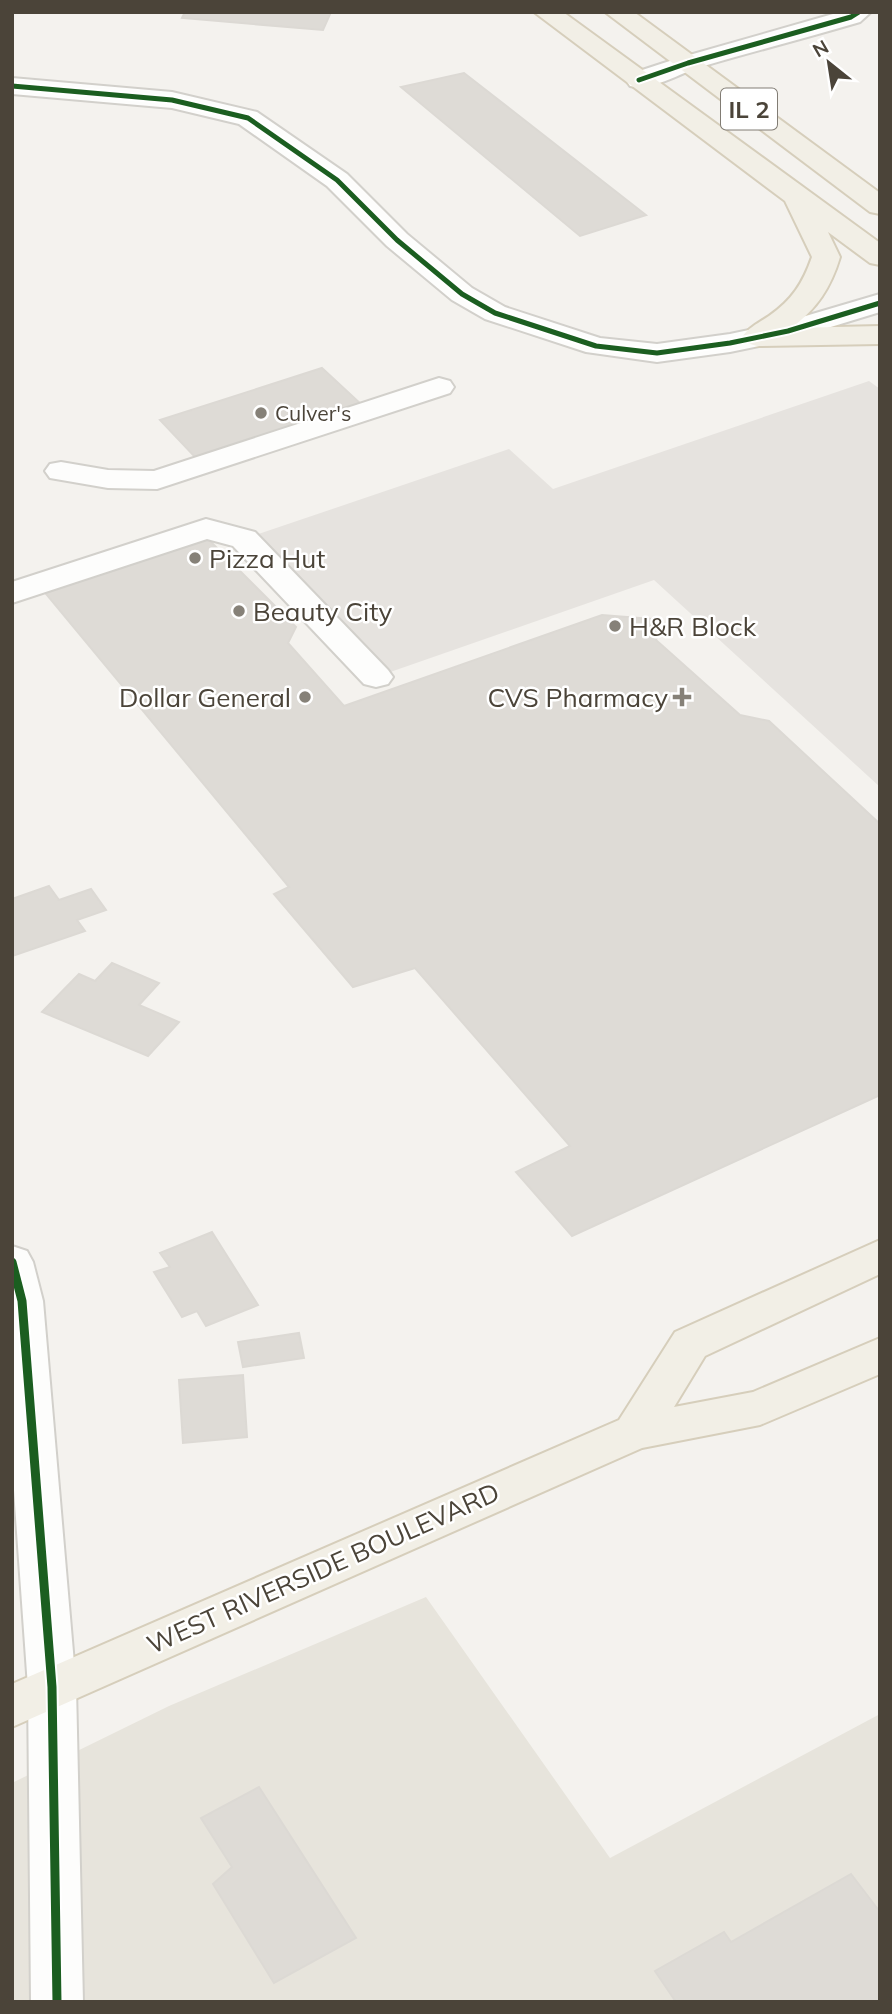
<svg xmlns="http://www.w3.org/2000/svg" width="892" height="2014" font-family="Mulish,sans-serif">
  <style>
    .residential { fill: #e7e4dc }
    .parking { fill: #e6e3df }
    .building { fill: #dedbd6; stroke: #dcd9d4; stroke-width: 2 }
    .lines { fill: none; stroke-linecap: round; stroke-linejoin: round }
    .minor-casing { stroke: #d2d0cb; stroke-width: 4 }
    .major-casing { stroke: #d6cebb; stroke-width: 4 }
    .minor { fill: #fdfdfc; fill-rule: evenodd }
    .major { fill: #f2efe6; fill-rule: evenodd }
    .cycleway-far1-casing { stroke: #fff; stroke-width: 9 }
    .cycleway-casing { stroke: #fff; stroke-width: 13 }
    .cycleway-far1 { stroke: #1b5e20; stroke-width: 5 }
    .cycleway { stroke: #1b5e20; stroke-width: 9 }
    .poi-dot { fill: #868178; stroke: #fff; stroke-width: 2.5 }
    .labels { text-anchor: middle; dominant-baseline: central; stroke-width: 5; stroke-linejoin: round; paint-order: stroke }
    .far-poi-label { font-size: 21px; fill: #4b4439; stroke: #fff; text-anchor: start }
    .shield { fill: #fff; stroke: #817c74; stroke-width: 2 }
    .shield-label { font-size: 24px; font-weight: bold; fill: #4b4439 }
    .poi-label { font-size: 26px; fill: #4b4439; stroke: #fff; text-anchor: start }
    .street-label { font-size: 26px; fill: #4b4439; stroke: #fff }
  </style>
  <rect width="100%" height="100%" fill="#f4f2ee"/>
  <polygon class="residential" points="426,1597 610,1858 880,1714 880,2002 12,2002 12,1783 169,1706"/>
  <polygon class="parking" points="869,381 880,389 880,787 654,580 376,677 244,539 509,449 553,489"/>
  <g class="building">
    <polygon points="185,12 331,12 323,30 182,18"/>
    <polygon points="464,73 646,215 580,236 401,87"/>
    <polygon points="322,368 362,405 197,459 160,420"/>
    <polygon points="204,535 296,627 288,643 344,706 602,615 652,619 660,627 656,640 740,715 769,721 880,824 880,1095 572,1236 516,1172 570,1146 415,968 353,987 274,894 289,887 42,589"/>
    <polygon points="49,886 59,900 91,889 106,910 77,920 85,931 12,956 12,899"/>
    <polygon points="112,963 159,983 139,1005 179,1022 148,1056 42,1012 79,974 95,981"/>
    <polygon points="212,1232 258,1305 206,1326 197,1311 182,1317 154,1272 170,1267 160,1253"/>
    <polygon points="299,1333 304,1358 243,1367 238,1342"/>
    <polygon points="243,1375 247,1437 183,1443 179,1380"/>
    <polygon points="259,1787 356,1938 274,1983 213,1884 232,1867 201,1818"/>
    <polygon points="851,1874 880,1912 879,2002 676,2002 655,1971 724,1932 731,1942"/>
  </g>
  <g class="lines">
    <g class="minor-casing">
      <g id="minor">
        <path d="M840 12H871L860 22C806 38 751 52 697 68 677 75 651 91 630 86L626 80 630 74 679 58Z"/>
        <polygon points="12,78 172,92 257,112 347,174 407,234 472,288 505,307 600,338 657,344 730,334 782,323 880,294 880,312 788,340 730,352 657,362 586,352 485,319 452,300 387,246 327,186 239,124 172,108 12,94"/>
        <polygon points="439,378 450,381 454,387 450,393 157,489 108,488 50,478 45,471 50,464 61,462 108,470 154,471"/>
        <polygon points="206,519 255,532 388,670 393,677 388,684 376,687 364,684 233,546 207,539 12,603 12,582"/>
        <polygon points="12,1246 27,1251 33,1262 43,1301 76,1687 83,2002 31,2002 28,1687 12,1462"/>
      </g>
    </g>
    <g class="major-casing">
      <g id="major">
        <path d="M534 12H563L880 243V265L870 263 828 232 840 257C831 287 817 309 791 328L880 326V344L757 346 747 343 742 337C749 327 760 322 769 316 792 300 803 283 812 257L785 201Z"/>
        <polygon points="605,12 634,12 880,193 880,214 870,212"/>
        <polygon points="880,1240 880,1274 705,1356 674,1407 753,1392 880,1338 880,1374 760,1425 642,1448 12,1727 12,1684 619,1420 675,1332"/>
      </g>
    </g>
    <use href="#minor" class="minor"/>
    <use href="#major" class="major"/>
    <g class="cycleway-far1-casing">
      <g id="cycleway-far1">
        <polyline points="639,80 688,63 851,17 859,12"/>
        <polyline points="12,86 172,100 248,118 337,180 397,240 462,294 495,313 596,346 657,353 730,343 788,331 880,303"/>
      </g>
    </g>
    <g class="cycleway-casing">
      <polyline id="cycleway" points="12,1262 22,1301 52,1687 57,2002"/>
    </g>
    <use href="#cycleway-far1" class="cycleway-far1"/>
    <use href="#cycleway" class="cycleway"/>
  </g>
  <g class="poi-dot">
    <circle cx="261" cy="413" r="7"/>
    <circle cx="195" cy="558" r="7"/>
    <circle cx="239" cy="611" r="7"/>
    <circle cx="615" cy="626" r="7"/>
    <circle cx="305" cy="697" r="7"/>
    <path d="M678.5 686.5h7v7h7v7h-7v7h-7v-7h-7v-7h7z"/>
  </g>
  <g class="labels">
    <g class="far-poi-label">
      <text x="275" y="413">Culver's</text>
    </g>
    <rect class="shield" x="721" y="88.5" width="56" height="41" rx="5"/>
    <g class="shield-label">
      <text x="749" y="109">IL 2</text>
    </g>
    <g class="poi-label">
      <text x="209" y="558">Pizza Hut</text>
      <text x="253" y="611">Beauty City</text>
      <text x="629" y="626">H&amp;R Block</text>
      <text x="291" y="697" text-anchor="end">Dollar General</text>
      <text x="668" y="697" text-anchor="end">CVS Pharmacy</text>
    </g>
    <g class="street-label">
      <text transform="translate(323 1568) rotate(-24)">WEST RIVERSIDE BOULEVARD</text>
    </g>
  </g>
  <rect width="892" height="2014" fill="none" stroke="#4b4439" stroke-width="28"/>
  <g transform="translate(829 63) rotate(330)" stroke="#ffffff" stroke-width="5" paint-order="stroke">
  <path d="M0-5L12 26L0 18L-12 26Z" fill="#4b4439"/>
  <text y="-10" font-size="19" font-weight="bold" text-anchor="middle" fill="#4b4439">N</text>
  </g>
</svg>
